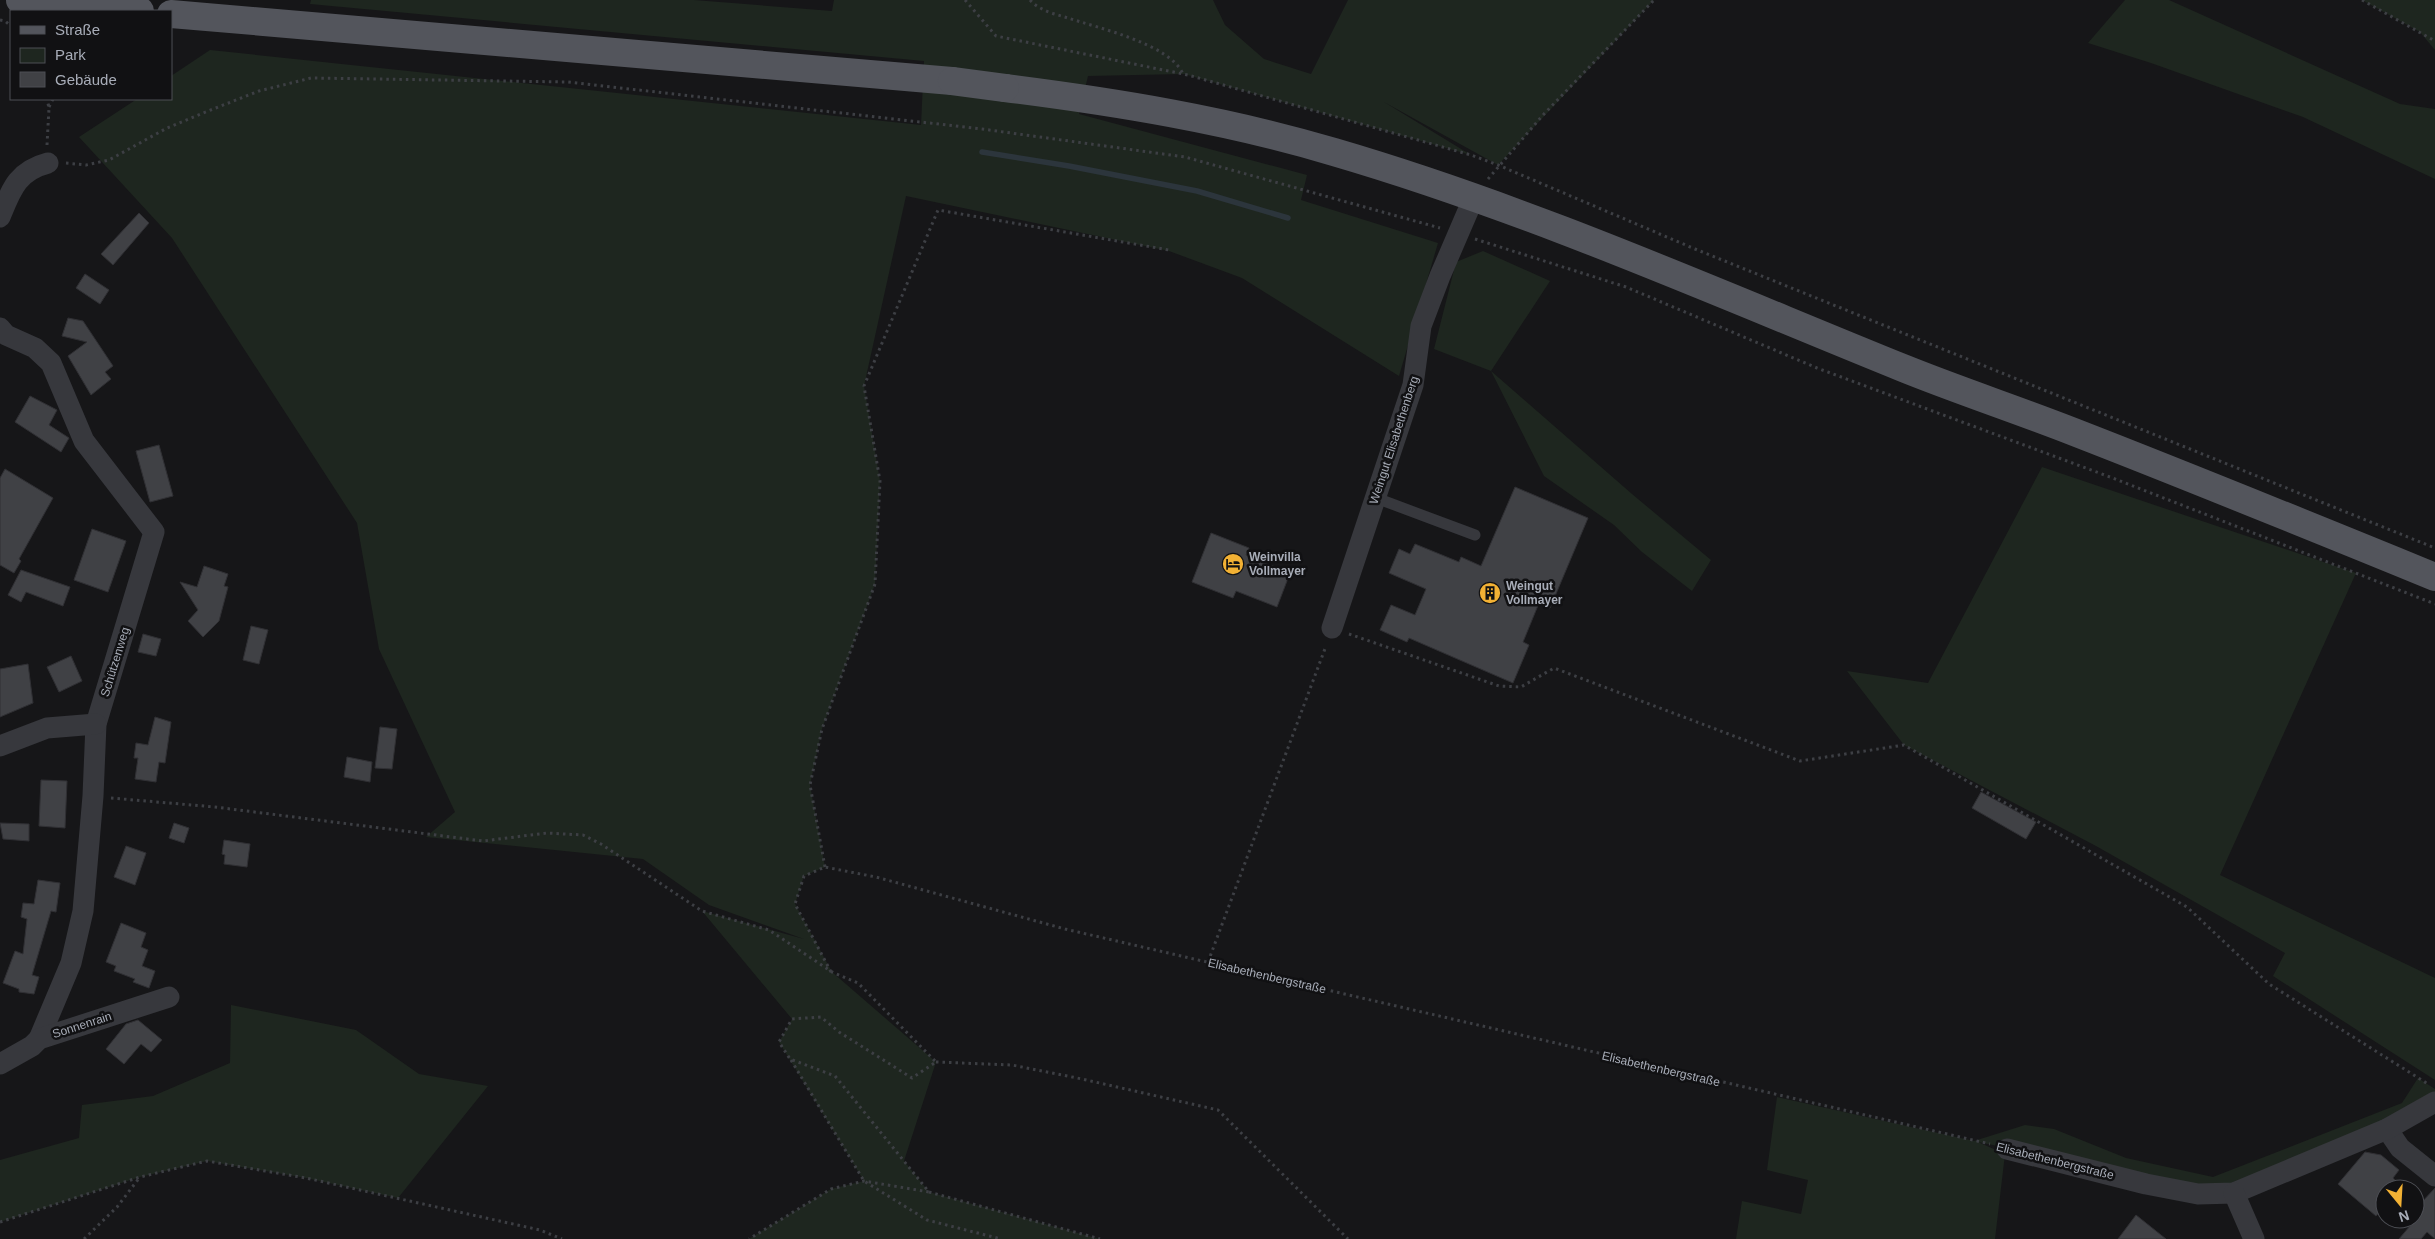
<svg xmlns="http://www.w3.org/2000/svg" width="2435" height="1239" font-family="Helvetica,sans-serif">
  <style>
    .green { fill: #1e261f }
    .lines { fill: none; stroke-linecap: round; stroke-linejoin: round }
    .stream { stroke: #2c353c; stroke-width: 5.5 }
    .building { fill: #404145; stroke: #303034 }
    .path { stroke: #3d3f44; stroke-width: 3; stroke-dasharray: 2.5 4; stroke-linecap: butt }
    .lane { stroke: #37383d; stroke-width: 11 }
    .street { stroke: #37383d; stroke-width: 21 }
    .primary { stroke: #53555c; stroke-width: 28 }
    .primary-bridge { stroke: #53555c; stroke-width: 28 }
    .labels { text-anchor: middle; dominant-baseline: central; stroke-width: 5; stroke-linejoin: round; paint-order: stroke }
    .street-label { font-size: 12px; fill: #a8adb8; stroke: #111113 }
    .poi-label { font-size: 12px; font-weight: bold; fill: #a8adb8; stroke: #111113; text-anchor: start }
  </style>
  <rect width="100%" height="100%" fill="#161618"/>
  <g class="green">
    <polygon points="311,0 694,0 832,11 834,0 1213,0 1225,25 1264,59 1311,74 1348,0 1654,0 1498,165 1384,102 1471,155 1184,74 1088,76 1079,114 1307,175 1301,200 1438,243 1399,376 1242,278 1169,251 906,196 864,386 880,481 875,584 822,729 810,785 825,867 804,876 795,904 832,972 936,1062 904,1161 929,1192 1100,1239 749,1239 831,1189 864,1181 779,1042 792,1019 702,911 804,939 709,905 643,859 426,837 455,812 379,649 357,523 172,238 79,137 137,99 171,99 171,76 210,50 921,125 924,61 310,4"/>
    <polygon points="2125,0 2169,0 2400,104 2435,109 2435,179 2303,117 2151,63 2088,43"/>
    <polygon points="2362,0 2435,0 2435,50 2420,32"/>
    <polygon points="1483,251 1550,281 1491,371 1632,494 1711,560 1692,591 1642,552 1614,525 1544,476 1491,371 1434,349 1456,262"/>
    <polygon points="2042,467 2356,573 2220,875 2435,978 2435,1080 2273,976 2285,953 2096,846 1904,745 1847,671 1928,683"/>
    <polygon points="231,1005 356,1030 419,1074 488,1086 398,1198 306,1178 207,1161 140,1177 0,1222 0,1160 79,1138 82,1105 153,1096 230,1063"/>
    <polygon points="2418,1078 2435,1089 2435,1102 2234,1193 1978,1142 2005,1154 1995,1239 1736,1239 1742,1201 1801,1214 1808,1180 1767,1170 1777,1097 1974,1141 2025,1125 2054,1129 2126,1158 2213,1177 2402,1103"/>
  </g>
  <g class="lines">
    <polyline class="stream" points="982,152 1069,166 1197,191 1288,218"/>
  </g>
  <g class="building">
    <polygon points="139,213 149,223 113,265 101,254"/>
    <polygon points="85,274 109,290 100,304 76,288"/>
    <polygon points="68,318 83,321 113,366 105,372 111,379 91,395 68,356 87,342 62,336"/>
    <polygon points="30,396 57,410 49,425 69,438 61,452 15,422"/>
    <polygon points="159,445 173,496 150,502 136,451"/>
    <polygon points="5,469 53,498 19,559 21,561 14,573 0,565 0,478"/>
    <polygon points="1515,487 1588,518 1550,608 1539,603 1523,642 1529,645 1513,683 1409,638 1407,642 1380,630 1391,605 1415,615 1426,589 1389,573 1399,549 1410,554 1415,544 1459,562 1461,557 1481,566"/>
    <polygon points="92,529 126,541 108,592 74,580"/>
    <polygon points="1211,533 1249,548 1246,555 1290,573 1277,607 1236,591 1233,598 1192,582"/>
    <polygon points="204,566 228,574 224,586 228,587 219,621 203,637 188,621 198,610 180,582 197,587"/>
    <polygon points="21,570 70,587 63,606 26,592 21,602 8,595"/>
    <polygon points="251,626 268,630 259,664 243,660"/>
    <polygon points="143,634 161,639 156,656 138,652"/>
    <polygon points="71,656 82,681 59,692 47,667"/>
    <polygon points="28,664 33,703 0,717 0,669"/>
    <polygon points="155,717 171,722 165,763 159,762 156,782 135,779 138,758 134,758 136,743 148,745"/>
    <polygon points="380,727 397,729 392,769 375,768"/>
    <polygon points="347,757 372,762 370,782 344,777"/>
    <polygon points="41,780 67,781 65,828 39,826"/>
    <polygon points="1981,792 2036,822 2026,839 1972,808"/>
    <polygon points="0,823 29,824 29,841 3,839"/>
    <polygon points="174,823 189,828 184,843 169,838"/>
    <polygon points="224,840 250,844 247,867 224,864 225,855 222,854"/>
    <polygon points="126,846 146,853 135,885 114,877"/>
    <polygon points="38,880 60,883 56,912 51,911 32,975 39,977 34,994 19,992 19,989 3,983 15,951 23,954 27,919 21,917 23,903 34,904"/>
    <polygon points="121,923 146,933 141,947 148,950 142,966 155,971 149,988 133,982 135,979 114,971 116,966 106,962"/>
    <polygon points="138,1020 162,1040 151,1052 141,1044 124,1064 106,1049 126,1024"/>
    <polygon points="2365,1152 2381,1155 2399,1170 2393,1178 2405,1189 2385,1189 2385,1206 2376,1216 2338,1184"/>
    <polygon points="2435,1188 2435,1239 2427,1232 2421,1239 2399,1239 2415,1220 2415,1198 2421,1203"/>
    <polygon points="2136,1215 2166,1239 2118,1239"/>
  </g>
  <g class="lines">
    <g class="path">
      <polyline points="965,0 996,36 1188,75 1471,155 1498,165 1695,249 2435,548"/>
      <path d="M1030 0C1040 11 1055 14 1068 18 1098 28 1170 44 1183 74"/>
      <polyline points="2362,0 2435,41"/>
      <polyline points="0,20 5,21 11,26"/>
      <polyline points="49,107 53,99"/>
      <polyline points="47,145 49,108 47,99"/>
      <polyline points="66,163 86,165 109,160 167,128 203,113 259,91 311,78 568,82 982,129 1185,157 1440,228"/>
      <polyline points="1488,179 1543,115 1654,0"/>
      <polyline points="1475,239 1626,287 1817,368 2110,477 2435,604"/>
      <polyline points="1349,634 1499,686 1521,687 1554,668 1800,761 1904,745 2187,907 2269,984 2428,1084"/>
      <polyline points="111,798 215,807 483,841 547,833 583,835 601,844 702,911 769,930 832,972 858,983 936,1062 912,1078 839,1032 821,1017 792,1019 779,1042 790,1059 835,1076 929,1192 864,1181 831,1189 749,1239"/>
      <polyline points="825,867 810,785 822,729 875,584 880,481 864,386 938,210 1169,250"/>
      <polyline points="1208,962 1326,646"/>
      <polyline points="831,972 795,904 804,876 825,867 876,877 1065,929 1990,1144"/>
      <polyline points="791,1060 864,1181 927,1220 1001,1239"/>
      <polyline points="936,1062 1012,1065 1082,1079 1218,1110 1348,1239"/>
      <polyline points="929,1192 1100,1239"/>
      <polyline points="0,1222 140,1177 207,1161 306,1178 540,1230 562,1239"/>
      <polyline points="84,1239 117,1207 140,1177"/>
    </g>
    <polyline class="lane" points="1376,498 1475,535"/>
    <g class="street">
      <path d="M0 217C11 190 17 171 48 163"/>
      <polyline points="0,328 6,335 35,348 51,363 84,441 154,532 96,724 93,796 83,911 71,963 39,1039"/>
      <polyline points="1332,628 1413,385 1421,326 1440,276 1474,197"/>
      <polyline points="0,746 47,728 96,724"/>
      <polyline points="0,1064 32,1046 39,1039 169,997"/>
      <polyline points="2387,1129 2400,1148 2435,1176"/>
      <polyline points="2007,1149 2146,1184 2198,1194 2234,1193 2387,1129 2435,1102"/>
      <polyline points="2234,1193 2254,1239"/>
    </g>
    <g class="primary">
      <polyline points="20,0 140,11"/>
      <polyline points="171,14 952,81"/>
      <path d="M1005 88C1116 102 1227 120 1334 152 1529 209 1715 292 1903 368 1960 391 2018 410 2074 432 2195 479 2315 528 2435 577"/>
    </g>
    <polyline class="primary-bridge" points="952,81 1005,88"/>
  </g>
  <defs>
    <g id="hotel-disc" transform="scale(1.125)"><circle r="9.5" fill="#f2b134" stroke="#111113"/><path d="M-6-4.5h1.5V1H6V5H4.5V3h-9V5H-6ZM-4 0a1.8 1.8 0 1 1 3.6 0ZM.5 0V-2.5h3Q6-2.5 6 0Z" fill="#111"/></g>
    <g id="building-disc" transform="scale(1.125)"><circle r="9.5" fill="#f2b134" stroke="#111113"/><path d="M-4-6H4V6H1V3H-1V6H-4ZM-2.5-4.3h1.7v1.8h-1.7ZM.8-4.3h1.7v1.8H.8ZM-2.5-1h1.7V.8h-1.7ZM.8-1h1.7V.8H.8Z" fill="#111"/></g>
  </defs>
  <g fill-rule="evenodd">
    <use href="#hotel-disc" x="1233" y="564"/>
    <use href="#building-disc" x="1490" y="593"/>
  </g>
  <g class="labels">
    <g class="street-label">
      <text transform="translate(1394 440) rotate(-72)">Weingut Elisabethenberg</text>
      <text transform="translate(115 662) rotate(-73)">Schützenweg</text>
      <text transform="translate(1267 976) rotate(13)">Elisabethenbergstraße</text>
      <text transform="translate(82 1025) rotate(-18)">Sonnenrain</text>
      <text transform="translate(1661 1069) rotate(13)">Elisabethenbergstraße</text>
      <text transform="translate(2055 1161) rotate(14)">Elisabethenbergstraße</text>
    </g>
    <g class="poi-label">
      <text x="1249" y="557">Weinvilla<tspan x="1249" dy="14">Vollmayer</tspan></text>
      <text x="1506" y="586">Weingut<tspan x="1506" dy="14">Vollmayer</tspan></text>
    </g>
  </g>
  <rect x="10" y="10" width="162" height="90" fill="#111113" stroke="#4d4f55"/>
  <rect x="20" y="26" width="25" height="8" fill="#53555c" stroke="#4d4f55"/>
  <text x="55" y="35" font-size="15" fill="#a8adb8">Straße</text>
  <rect x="20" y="48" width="25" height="15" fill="#1e261f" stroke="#4d4f55"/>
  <text x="55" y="60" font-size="15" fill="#a8adb8">Park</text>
  <rect x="20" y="72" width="25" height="15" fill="#404145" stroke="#4d4f55"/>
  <text x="55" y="85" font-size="15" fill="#a8adb8">Gebäude</text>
  <g transform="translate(2400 1204) rotate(162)"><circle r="24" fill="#111113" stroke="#4d4f55"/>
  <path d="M0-4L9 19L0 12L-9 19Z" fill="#f2b134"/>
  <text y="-8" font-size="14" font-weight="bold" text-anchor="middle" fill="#a8adb8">N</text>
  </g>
</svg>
